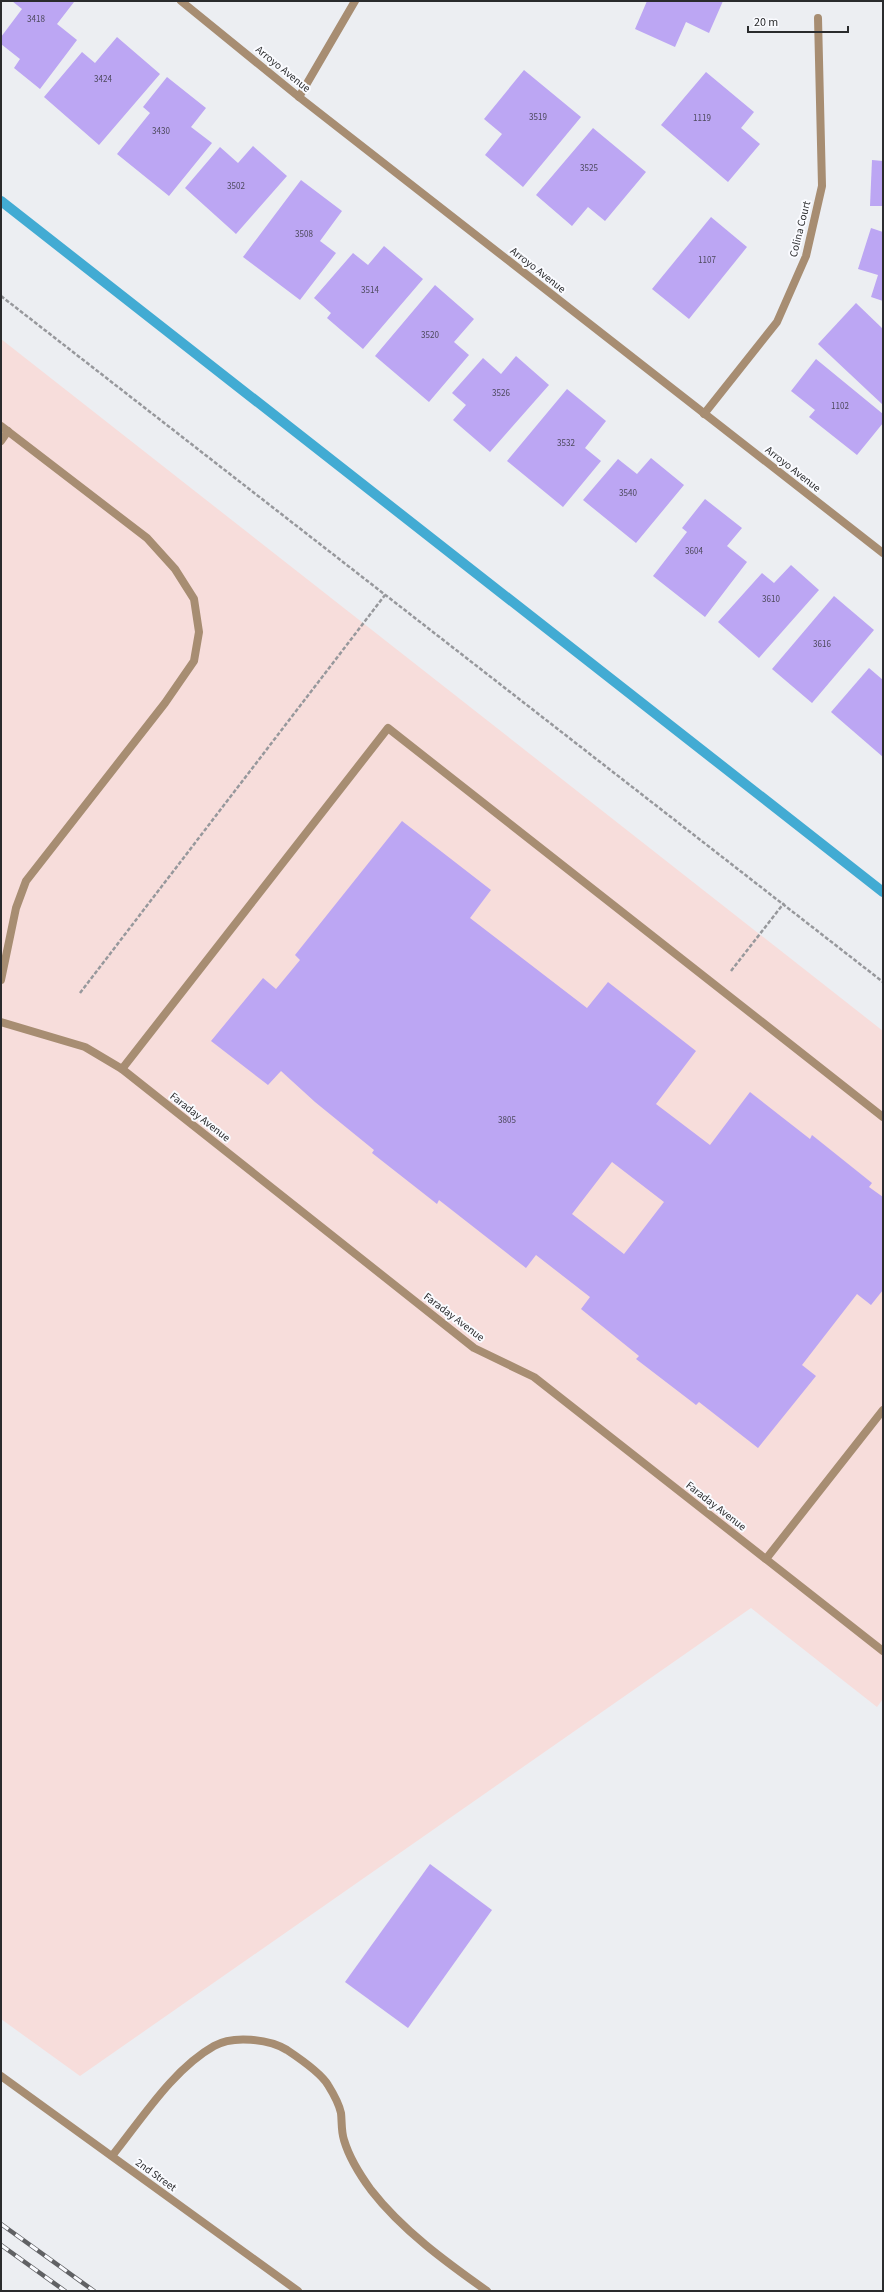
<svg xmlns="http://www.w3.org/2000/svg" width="884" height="2292" font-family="'Source Sans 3',sans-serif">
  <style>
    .industrial { fill: #f7dddb }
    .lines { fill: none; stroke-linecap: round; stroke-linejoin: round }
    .stream { stroke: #42abd3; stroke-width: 10 }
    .building { fill: #bca6f3; fill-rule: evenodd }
    .path { stroke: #97989c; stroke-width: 2.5; stroke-dasharray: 4 2; stroke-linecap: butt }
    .service { stroke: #a78d72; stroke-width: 8 }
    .minor { stroke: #a78d72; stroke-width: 8 }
    .tertiary { stroke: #a78d72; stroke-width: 8 }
    .rail-casing { stroke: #606164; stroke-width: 4.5 }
    .rail { stroke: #fafbff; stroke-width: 3; stroke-dasharray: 9; stroke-linecap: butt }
    .labels { text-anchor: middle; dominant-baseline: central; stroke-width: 4; stroke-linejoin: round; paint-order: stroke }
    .number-label { font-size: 9px; fill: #4e4a5e }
    .street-label { font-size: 11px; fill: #2a2b2d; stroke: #fafbff }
  </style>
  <rect width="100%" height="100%" fill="#eceef2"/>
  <polygon class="industrial" points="1,339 883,1031 883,1699 877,1707 751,1608 80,2076 1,2019"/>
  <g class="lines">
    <polyline class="stream" points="1,201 883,892"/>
  </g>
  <g class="building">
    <polygon points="12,1 74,2 57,24 77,40 40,89 14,68 20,59 1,44 1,37 22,9"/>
    <polygon points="647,1 723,1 709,33 686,22 675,47 635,29"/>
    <polygon points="117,37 160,74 99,145 44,97 82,52 95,63"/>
    <polygon points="524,70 581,117 523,187 485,155 502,134 484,119"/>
    <polygon points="706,72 754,112 741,128 760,144 728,182 661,125"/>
    <polygon points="167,77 206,108 191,127 212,143 169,196 117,154 150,113 143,107"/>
    <polygon points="593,128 646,172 605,221 588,207 572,226 536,195"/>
    <polygon points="253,146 287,176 236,234 185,188 220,147 238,163"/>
    <polygon points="872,160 883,161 883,206 870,206"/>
    <polygon points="301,180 342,211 320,241 336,253 300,300 243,257"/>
    <polygon points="711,217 747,247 689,319 652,289"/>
    <polygon points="871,228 883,232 883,301 871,297 878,275 858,269"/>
    <polygon points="384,246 423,279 363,349 327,318 331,313 314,298 353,253 368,265"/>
    <polygon points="435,285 474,319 454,342 469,355 429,402 375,356"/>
    <polygon points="856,303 883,329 883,405 818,344"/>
    <polygon points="516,356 549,385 490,452 453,420 466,405 452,393 483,358 501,374"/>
    <polygon points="816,359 883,414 883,423 857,455 809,417 815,410 791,391"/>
    <polygon points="567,389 606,421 585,448 601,461 563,507 507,461"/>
    <polygon points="651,458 684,485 636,543 583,500 618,459 637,474"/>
    <polygon points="705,499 742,528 727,546 747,562 705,617 653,576 687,532 682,528"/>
    <polygon points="791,565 819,590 759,658 718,622 762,573 774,583"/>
    <polygon points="834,596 874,630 812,703 772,669"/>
    <polygon points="869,668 883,680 883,757 831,712"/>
    <path d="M402 821 491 890 470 918 587 1008 608 982 696 1051 656 1104 710 1145 750 1092 810 1139 812 1135 872 1183 869 1187 883 1197V1290L871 1305 857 1294 802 1365 816 1376 758 1448 699 1402 696 1405 636 1359 639 1356 581 1309 590 1297 536 1255 526 1268 439 1200 437 1204 372 1153 374 1150 315 1102 281 1071 268 1085 211 1041 263 978 276 989 300 960 295 955ZM612 1162 664 1202 624 1254 572 1214Z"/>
    <polygon points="430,1864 492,1910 408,2028 345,1982"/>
  </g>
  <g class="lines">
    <g class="path">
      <polyline points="1,296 883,982"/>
      <polyline points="731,971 784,903"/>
      <polyline points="80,993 385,595"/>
    </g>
    <g class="service">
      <polyline points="1,426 147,538 175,569 194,599 199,632 194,661 165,703 26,881 16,908 1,980"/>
      <polyline points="1,441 8,431"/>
      <polyline points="1,1022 85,1047 122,1069 474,1348 534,1377 883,1651"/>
      <polyline points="122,1069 388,728 883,1117"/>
      <polyline points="766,1559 883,1410"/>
      <path d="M112 2156C141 2120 173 2069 214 2046 233 2035 269 2039 287 2050 299 2058 321 2073 328 2085 333 2093 339 2104 341 2113 342 2121 341 2131 344 2140 349 2157 360 2175 371 2190 402 2230 446 2262 487 2291"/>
    </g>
    <g class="minor">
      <polyline points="181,1 299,97 883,553"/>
      <polyline points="299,97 355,1"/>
      <polyline points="704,414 777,322 806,256 822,186 818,18"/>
    </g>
    <polyline class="tertiary" points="1,2076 298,2291"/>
    <g class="rail-casing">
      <g id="rail">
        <polyline points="1,2224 94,2291"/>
        <polyline points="1,2245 65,2291"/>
      </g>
    </g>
    <use href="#rail" class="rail"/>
  </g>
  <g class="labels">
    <g class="number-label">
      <text x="36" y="19">3418</text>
      <text x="103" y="79">3424</text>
      <text x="538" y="117">3519</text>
      <text x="702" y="118">1119</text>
      <text x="161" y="131">3430</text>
      <text x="589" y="168">3525</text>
      <text x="236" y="186">3502</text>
      <text x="304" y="234">3508</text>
      <text x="707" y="260">1107</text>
      <text x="370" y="290">3514</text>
      <text x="430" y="335">3520</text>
      <text x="501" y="393">3526</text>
      <text x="840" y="406">1102</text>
      <text x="566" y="443">3532</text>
      <text x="628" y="493">3540</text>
      <text x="694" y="551">3604</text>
      <text x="771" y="599">3610</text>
      <text x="822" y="644">3616</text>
      <text x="507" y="1120">3805</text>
    </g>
    <g class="street-label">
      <text transform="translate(283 69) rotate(39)">Arroyo Avenue</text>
      <text transform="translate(800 229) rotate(-76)">Colina Court</text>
      <text transform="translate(538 270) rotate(38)">Arroyo Avenue</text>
      <text transform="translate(793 469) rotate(38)">Arroyo Avenue</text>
      <text transform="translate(200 1117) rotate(38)">Faraday Avenue</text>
      <text transform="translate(454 1317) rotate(37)">Faraday Avenue</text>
      <text transform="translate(716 1506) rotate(38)">Faraday Avenue</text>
      <text transform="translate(156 2175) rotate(36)">2nd Street</text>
    </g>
  </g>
  <rect width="884" height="2292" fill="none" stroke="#2a2b2d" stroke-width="4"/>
  <path d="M748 26v6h100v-6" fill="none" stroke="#2a2b2d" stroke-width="2"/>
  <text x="754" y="26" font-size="12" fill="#2a2b2d" stroke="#fafbff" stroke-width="3" paint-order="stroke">20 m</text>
</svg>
